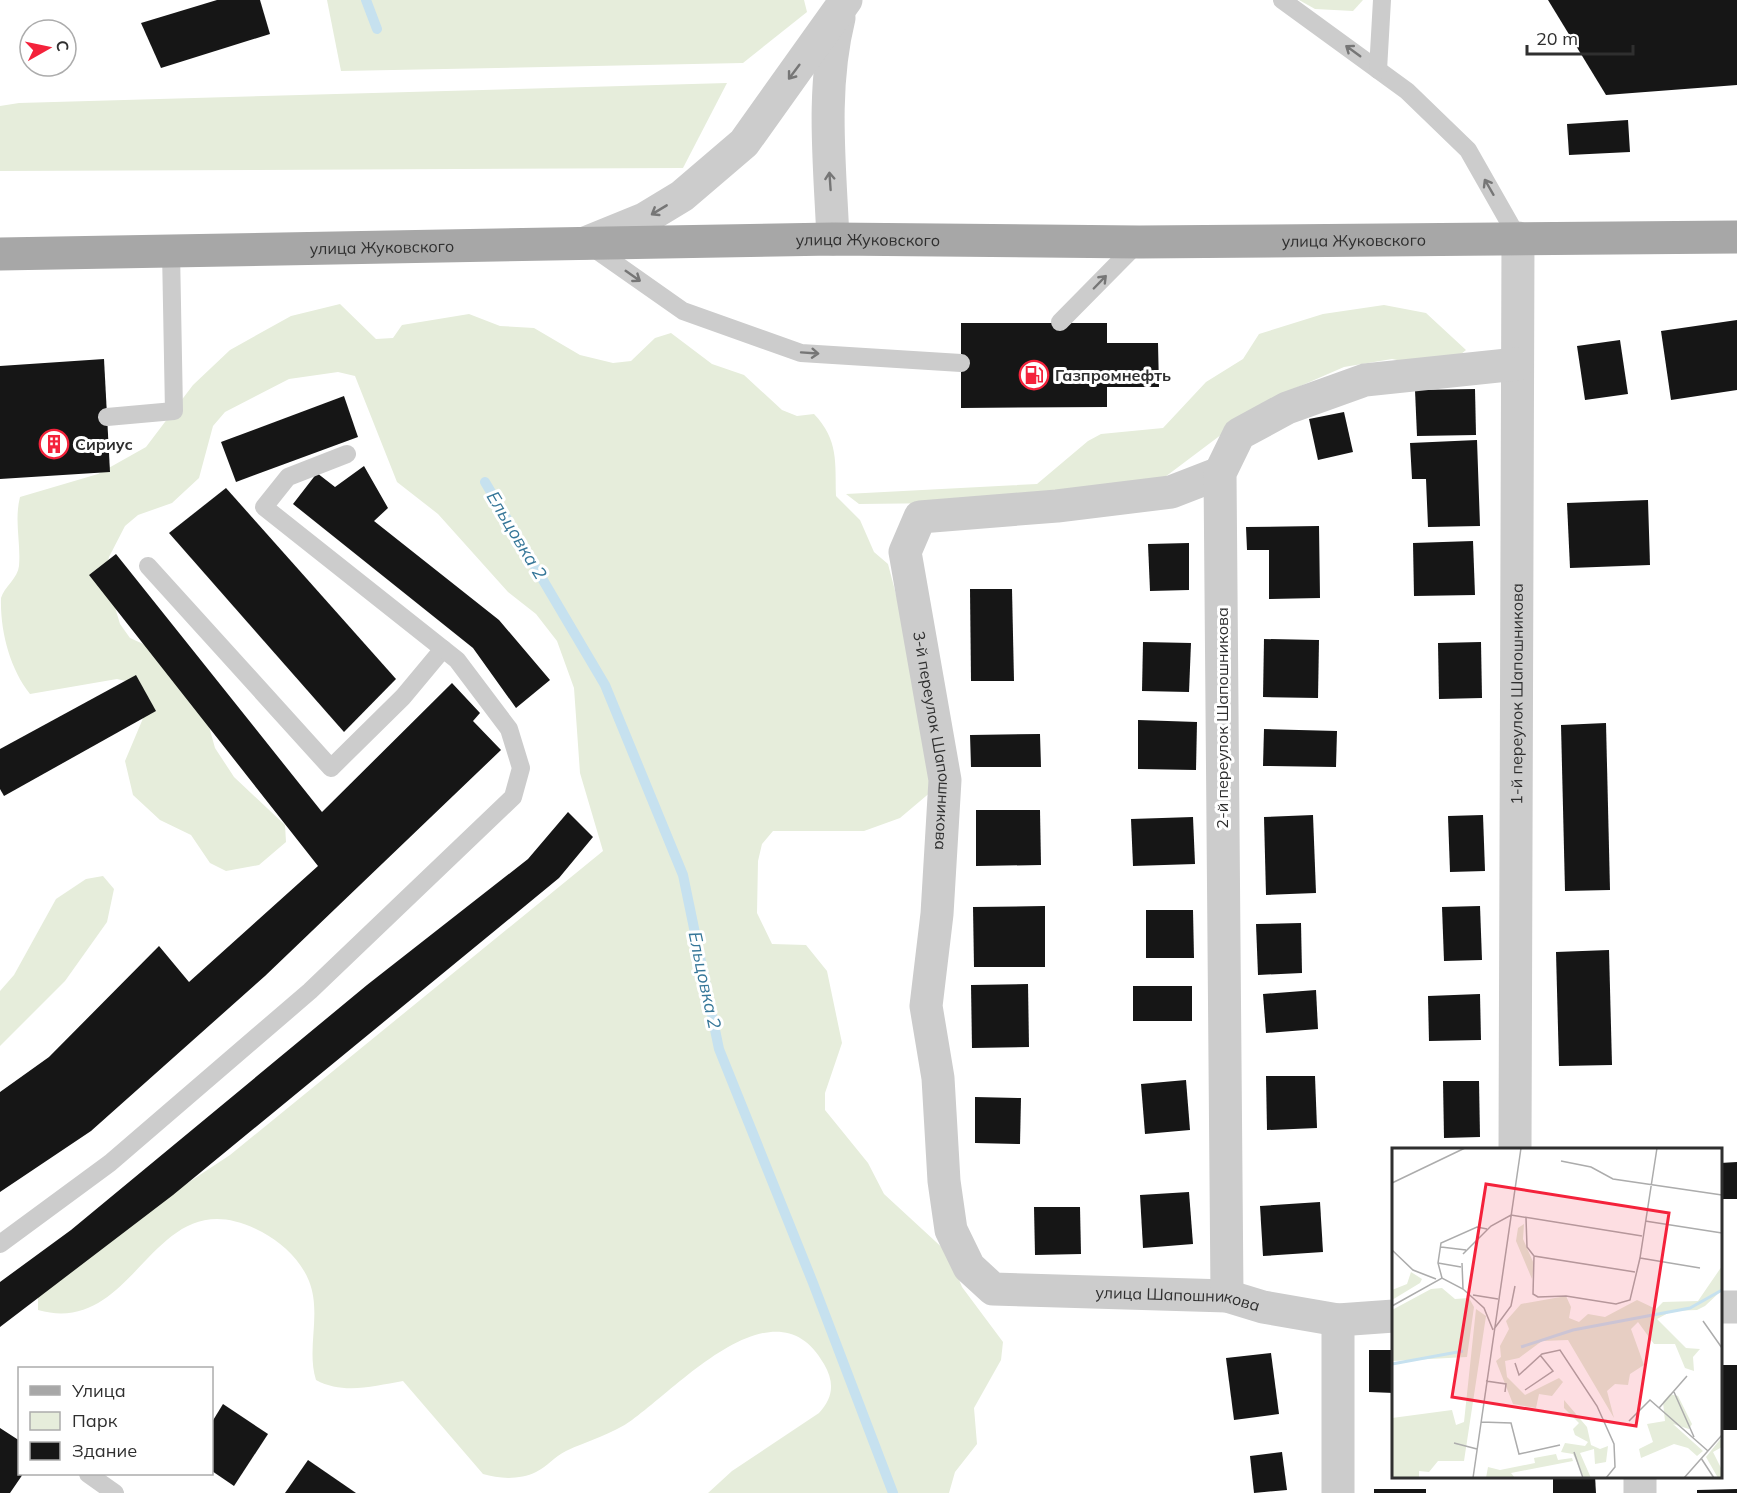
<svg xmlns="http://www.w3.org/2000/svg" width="1737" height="1493" font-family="Mulish,sans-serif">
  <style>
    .green { fill: #e6eddb }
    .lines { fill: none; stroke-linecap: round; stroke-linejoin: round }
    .stream { stroke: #c6e1ef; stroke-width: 10 }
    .building { fill: #161616 }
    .service { stroke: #ccc; stroke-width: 18 }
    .minor { stroke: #ccc; stroke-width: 33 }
    .primary { stroke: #a7a7a7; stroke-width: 33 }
    .oneway { stroke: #767676 }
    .labels { text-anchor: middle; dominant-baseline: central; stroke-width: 6; stroke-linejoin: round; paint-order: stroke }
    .street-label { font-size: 16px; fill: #2f2f2f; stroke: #fff }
    .poi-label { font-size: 16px; font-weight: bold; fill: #2f2f2f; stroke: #fff; text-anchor: start }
    .water-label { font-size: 18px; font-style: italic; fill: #357698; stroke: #fff }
    .inset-river { fill: none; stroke: #c6e1ef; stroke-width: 3 }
    .inset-road { fill: none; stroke: #acacac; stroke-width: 1.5 }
    .view { fill: #f4223b; fill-opacity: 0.15; stroke: #f4223b; stroke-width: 3 }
    .inset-edge { fill: none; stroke: #2f2f2f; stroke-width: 3 }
  </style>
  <rect width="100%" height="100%" fill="#fff"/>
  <g class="green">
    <polygon points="327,0 804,0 807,12 743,63 341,71"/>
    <polygon points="1299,0 1363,0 1353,11 1315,9"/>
    <polygon points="727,83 683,168 0,171 0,106 19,103"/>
    <path d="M340 304 376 339 393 338 402 325 469 314 500 326 534 328 580 355 613 363 631 361 655 338 671 333 712 364 744 375 782 410 797 416 814 414C839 440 835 463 836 496L860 520 874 552 888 564 945 780 900 818 864 831H773L762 844 758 861 757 913 772 944 806 945 827 971 842 1043 825 1093V1110L868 1163 884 1194 948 1253 962 1287 1003 1342 1001 1360 974 1408 977 1444 955 1472 949 1493H708L732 1471 819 1413C833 1398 835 1383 824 1364 776 1278 679 1387 632 1420 613 1434 587 1441 566 1451 555 1456 547 1467 536 1472 520 1480 499 1479 483 1474L403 1381C373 1386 344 1395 316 1380 306 1348 322 1314 309 1281 300 1259 282 1243 262 1232 151 1172 140 1339 38 1310V1293L74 1258 230 1155 603 851 580 773 574 688 557 641 536 614 508 592 438 514 397 482 355 376 338 372 289 379 225 412 213 426 199 478 172 503 138 515 125 526 109 557 105 574 120 624 130 638 192 666 215 748 234 777 285 825 286 842 259 865 226 871 210 863 191 835 160 820 133 795 125 761 144 716 134 683 117 679 30 694C10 669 0 631 1 598 4 587 18 578 19 566 21 542 14 521 20 497L98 474 146 447 193 385 230 350 291 316Z"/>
    <polygon points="1384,305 1426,313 1466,350 1450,363 1427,366 1392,359 1344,367 1266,401 1157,483 948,503 859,504 846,494 1037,484 1088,441 1101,434 1163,428 1206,382 1243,359 1259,334 1323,314"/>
    <polygon points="103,876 114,889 107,922 65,981 0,1046 0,991 14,975 56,899 86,879"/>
  </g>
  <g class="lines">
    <g class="stream">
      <polyline points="366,0 377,29"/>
      <polyline points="485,482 605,685 683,875 719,1049 813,1283 893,1493"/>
    </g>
  </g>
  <g class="building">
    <polygon points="217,0 260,0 270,34 161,68 141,23"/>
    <polygon points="1548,0 1737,0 1737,85 1606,95"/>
    <polygon points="1628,120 1630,152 1569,155 1567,124"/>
    <polygon points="1737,320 1737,390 1671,400 1661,331"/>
    <polygon points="961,323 1107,323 1107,343 1158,343 1159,387 1107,387 1107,407 961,408"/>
    <polygon points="1620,340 1628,394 1585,400 1577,346"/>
    <polygon points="104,359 110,472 0,479 0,366"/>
    <polygon points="1475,389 1476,435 1417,436 1415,390"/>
    <polygon points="344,396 358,437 236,482 221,442"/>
    <polygon points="1344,412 1353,452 1318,460 1309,419"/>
    <polygon points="1477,440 1480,526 1428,527 1426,479 1412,479 1410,443"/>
    <polygon points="364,466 388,508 374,521 499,620 550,680 516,708 473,648 293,504 317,473 335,487"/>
    <polygon points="226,488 396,679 344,732 169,533"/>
    <polygon points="1648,500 1650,565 1570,568 1567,503"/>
    <polygon points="1319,526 1320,598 1269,599 1269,550 1247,550 1246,527"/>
    <polygon points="1473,541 1475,595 1414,596 1413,543"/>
    <polygon points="1189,543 1189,590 1150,591 1148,544"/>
    <polygon points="116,554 322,812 452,683 480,713 473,721 501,750 265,976 91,1131 0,1192 0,1092 49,1057 159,946 189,982 318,866 89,575"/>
    <polygon points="970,589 1012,589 1014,681 971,681"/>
    <polygon points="1264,639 1319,640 1318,698 1263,697"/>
    <polygon points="1143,642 1191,643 1189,692 1142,691"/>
    <polygon points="1481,642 1482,698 1439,699 1438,643"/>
    <polygon points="136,675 156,711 4,796 0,789 0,749"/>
    <polygon points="1138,720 1197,722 1196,770 1138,769"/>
    <polygon points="1606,723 1610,890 1565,891 1561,725"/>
    <polygon points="1264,729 1337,731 1336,767 1263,766"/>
    <polygon points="1040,734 1041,767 971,767 970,735"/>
    <polygon points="976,810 1040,810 1041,865 976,866"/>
    <polygon points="568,812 593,837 559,878 173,1195 0,1327 0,1282 71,1230 367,985 528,859"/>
    <polygon points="1313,815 1316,893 1266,895 1264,817"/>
    <polygon points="1483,815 1485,871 1450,872 1448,816"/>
    <polygon points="1193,817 1195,864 1133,866 1131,819"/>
    <polygon points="1045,906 1045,967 974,967 973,907"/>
    <polygon points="1480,906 1482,960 1444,961 1442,907"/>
    <polygon points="1146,910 1193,910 1194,958 1146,958"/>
    <polygon points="1301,923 1302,973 1258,975 1256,924"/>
    <polygon points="1609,950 1612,1065 1559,1066 1556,952"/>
    <polygon points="1028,984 1029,1047 972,1048 971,985"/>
    <rect x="1133" y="986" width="59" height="35"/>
    <polygon points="1316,990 1318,1029 1266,1033 1263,994"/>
    <polygon points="1480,994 1481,1040 1429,1041 1428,996"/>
    <polygon points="1266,1076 1315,1076 1317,1128 1267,1130"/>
    <polygon points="1186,1080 1190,1130 1145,1134 1141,1084"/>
    <polygon points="1443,1081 1479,1081 1480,1137 1444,1138"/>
    <polygon points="975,1097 1021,1098 1020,1144 975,1143"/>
    <polygon points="1737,1162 1737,1199 1720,1199 1720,1163"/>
    <polygon points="1189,1192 1193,1244 1143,1248 1140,1195"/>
    <polygon points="1320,1202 1323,1252 1263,1256 1260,1206"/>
    <polygon points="1034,1207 1080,1207 1081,1254 1035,1255"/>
    <polygon points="1369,1350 1394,1350 1394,1393 1369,1392"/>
    <polygon points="1271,1353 1279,1414 1234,1420 1226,1358"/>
    <rect x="1720" y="1365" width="17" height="65"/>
    <polygon points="223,1404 268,1434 234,1486 212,1471 212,1422"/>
    <polygon points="0,1428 20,1441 20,1474 23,1474 10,1493 0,1493"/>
    <polygon points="1282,1452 1287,1490 1254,1493 1250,1456"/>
    <polygon points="308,1460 356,1493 285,1493"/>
    <polygon points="1553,1476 1595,1476 1596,1493 1553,1493"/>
    <rect x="1374" y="1489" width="52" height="4"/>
    <polygon points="1737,1489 1737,1493 1697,1493 1697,1490"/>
  </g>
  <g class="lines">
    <g class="service">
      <polyline points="1282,0 1407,91 1468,150 1518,238"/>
      <polyline points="1378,70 1382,0"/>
      <polyline points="589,245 683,311 801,353 961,363"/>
      <polyline points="1060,322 1139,242"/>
      <polyline points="107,417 174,411 171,251"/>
      <polyline points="148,566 331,768 403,697 443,649"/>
      <polyline points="0,1244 110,1163 310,991 513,797 521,768 509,729 457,660 264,507 288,477 347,454"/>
      <polyline points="88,1474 115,1493"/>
    </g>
    <g class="minor">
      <path d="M833 239C830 166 821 90 839 18"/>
      <polyline points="585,243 644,219 682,196 744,143 846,0"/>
      <path id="s1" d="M1220 473 1171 492 1057 506 920 517 905 552 945 780 937 914 926 1006 938 1078 944 1181 951 1230 969 1267 993 1289 1227 1296 1263 1307 1338 1320 1394 1316"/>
      <path id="s2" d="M1515 1150 1518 238"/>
      <polyline points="1227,1296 1220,473 1239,434 1287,408 1365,380 1517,364"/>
      <polyline points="1720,1307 1737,1307"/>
      <polyline points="1640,1476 1640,1493"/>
      <polyline points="1338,1493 1338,1320"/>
    </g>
    <path class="primary" id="s3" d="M0 254 833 239 1139 242 1737 237"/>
  </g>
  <defs><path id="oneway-shaft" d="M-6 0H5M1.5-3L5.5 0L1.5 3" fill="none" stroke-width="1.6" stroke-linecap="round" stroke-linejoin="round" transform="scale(1.5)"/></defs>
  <g class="oneway">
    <use href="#oneway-shaft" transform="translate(1353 51) rotate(-144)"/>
    <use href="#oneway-shaft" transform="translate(794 72) rotate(127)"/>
    <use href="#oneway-shaft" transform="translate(830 181) rotate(-94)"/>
    <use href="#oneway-shaft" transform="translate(1489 187) rotate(-120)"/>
    <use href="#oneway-shaft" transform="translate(659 210) rotate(149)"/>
    <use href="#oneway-shaft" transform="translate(633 276) rotate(35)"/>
    <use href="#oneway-shaft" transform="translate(1100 282) rotate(-46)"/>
    <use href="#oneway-shaft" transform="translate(810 353) rotate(4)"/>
  </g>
  <defs>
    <g id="fuel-ring" transform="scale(1.5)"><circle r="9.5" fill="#fff" stroke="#f4223b" stroke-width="1.5"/><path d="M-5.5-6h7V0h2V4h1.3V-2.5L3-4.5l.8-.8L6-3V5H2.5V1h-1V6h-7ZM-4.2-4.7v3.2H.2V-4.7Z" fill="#f4223b"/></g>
    <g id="building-ring" transform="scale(1.5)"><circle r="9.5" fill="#fff" stroke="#f4223b" stroke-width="1.5"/><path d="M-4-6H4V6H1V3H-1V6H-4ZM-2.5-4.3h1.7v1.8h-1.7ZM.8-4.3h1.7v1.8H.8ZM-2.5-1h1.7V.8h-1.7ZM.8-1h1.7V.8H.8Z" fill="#f4223b"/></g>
  </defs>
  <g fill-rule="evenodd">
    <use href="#fuel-ring" x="1034" y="375"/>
    <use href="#building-ring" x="54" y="444"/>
  </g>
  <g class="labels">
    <g class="street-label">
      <text stroke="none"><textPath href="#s3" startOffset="868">улица Жуковского</textPath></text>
      <text stroke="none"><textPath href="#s3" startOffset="1354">улица Жуковского</textPath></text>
      <text stroke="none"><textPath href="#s3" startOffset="382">улица Жуковского</textPath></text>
      <text stroke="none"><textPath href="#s2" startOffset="456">1-й переулок Шапошникова</textPath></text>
      <text transform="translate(1222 718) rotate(-90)">2-й переулок Шапошникова</text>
      <text stroke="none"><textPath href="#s1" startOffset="534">3-й переулок Шапошникова</textPath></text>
      <text stroke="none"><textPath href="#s1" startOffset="1286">улица Шапошникова</textPath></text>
    </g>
    <g class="poi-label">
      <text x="1055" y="375">Газпромнефть</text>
      <text x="75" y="444">Сириус</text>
    </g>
    <g class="water-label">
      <text transform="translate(517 535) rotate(59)">Ельцовка 2</text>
      <text transform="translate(705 980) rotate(78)">Ельцовка 2</text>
    </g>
  </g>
  <g transform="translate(1392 1148)">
    <rect width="330" height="330" fill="#fff"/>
    <path d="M132 76 131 91 142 116 137 155 140 131 124 93 126 80ZM330 118V142L313 158 305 162 280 163 265 171 294 200 308 201 301 209 302 223 293 220 283 196H262L246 174 239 181 252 217 238 226 236 237 223 236 215 243 222 270 176 192 150 193 127 210 113 213 115 229 133 247 167 230 171 234 160 248 147 246 144 260 121 256 104 213 109 209 108 198 117 181 114 173 129 156 174 148 179 159 177 170 187 174 196 166 213 169 245 152 264 161 271 154 306 153ZM19 124 30 131 28 135 0 152V142L15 136ZM50 140 63 151 77 150 82 159 75 209 0 213V162L39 141ZM84 161 94 168 72 313H46L37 324 27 323V330H0V270L60 262 64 277 72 274ZM278 246 286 248 300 276 297 281 281 276 311 303 305 308 296 300 282 296 249 310 247 301 261 294 255 276 273 273 271 254ZM172 252 195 279 199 297 208 301 216 298 214 314 203 316 202 301 188 305 199 330H192L181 306 169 304 173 295 193 298 196 294 183 287 181 281 187 275 172 260ZM330 289V299L321 304 330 322V330H326L314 309ZM164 306 166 312 180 310 181 313 119 325 123 330H94L96 319 108 322 143 315 142 310Z" fill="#e6eddb"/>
    <path class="inset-river" d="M129 199 181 182 298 160 330 142M0 216 71 203"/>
    <path class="inset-road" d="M169 13 199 19 221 31 330 47M0 35 73 0M134 70 135 99 142 108 243 124M253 73 330 85M49 99 74 102M0 102 21 122 44 131M71 106 99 78 119 67 250 88M142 108 141 146 146 149 174 148 224 156 238 152 248 110 265 0M248 110 308 120M46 115 69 119M70 115 71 141M50 130 46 115 49 95 85 79 95 81M81 147 106 151M0 158 50 130 71 141 92 160 101 182M311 173 330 200M102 181 119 158 123 138M123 215 127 227 150 206 168 202 205 258 222 296 223 319 214 330M94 233 114 236 113 244M133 242 161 223 148 207M282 244 302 289M267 260 295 228M237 273 258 252 316 303M89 274 119 275 127 306 168 297M62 295 85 301M182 304 191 330M309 310 322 330M81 330 129 0M292 330 330 287"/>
    <path class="view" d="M94 36 277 65 244 278 60 249Z"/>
    <rect width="330" height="330" class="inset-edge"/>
  </g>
  <rect x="18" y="1367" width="195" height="108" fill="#ffffff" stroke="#acacac" stroke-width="1.5"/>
  <rect x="30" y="1386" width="30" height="9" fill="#a7a7a7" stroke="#acacac" stroke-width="1.5"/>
  <text x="72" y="1397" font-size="18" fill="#2f2f2f">Улица</text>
  <rect x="30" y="1412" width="30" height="18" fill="#e6eddb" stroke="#acacac" stroke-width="1.5"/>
  <text x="72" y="1427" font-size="18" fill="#2f2f2f">Парк</text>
  <rect x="30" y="1442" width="30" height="18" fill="#161616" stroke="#acacac" stroke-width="1.5"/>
  <text x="72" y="1457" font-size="18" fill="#2f2f2f">Здание</text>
  <g transform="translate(48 48) rotate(81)"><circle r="28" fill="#ffffff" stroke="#acacac" stroke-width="1.5"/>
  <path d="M0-4.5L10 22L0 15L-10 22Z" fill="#f4223b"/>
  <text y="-9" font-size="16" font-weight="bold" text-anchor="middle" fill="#2f2f2f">С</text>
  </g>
  <path d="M1527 45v9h106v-9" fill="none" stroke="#2f2f2f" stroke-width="3"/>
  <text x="1536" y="45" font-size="18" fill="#2f2f2f" stroke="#ffffff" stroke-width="4.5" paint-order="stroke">20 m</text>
</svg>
